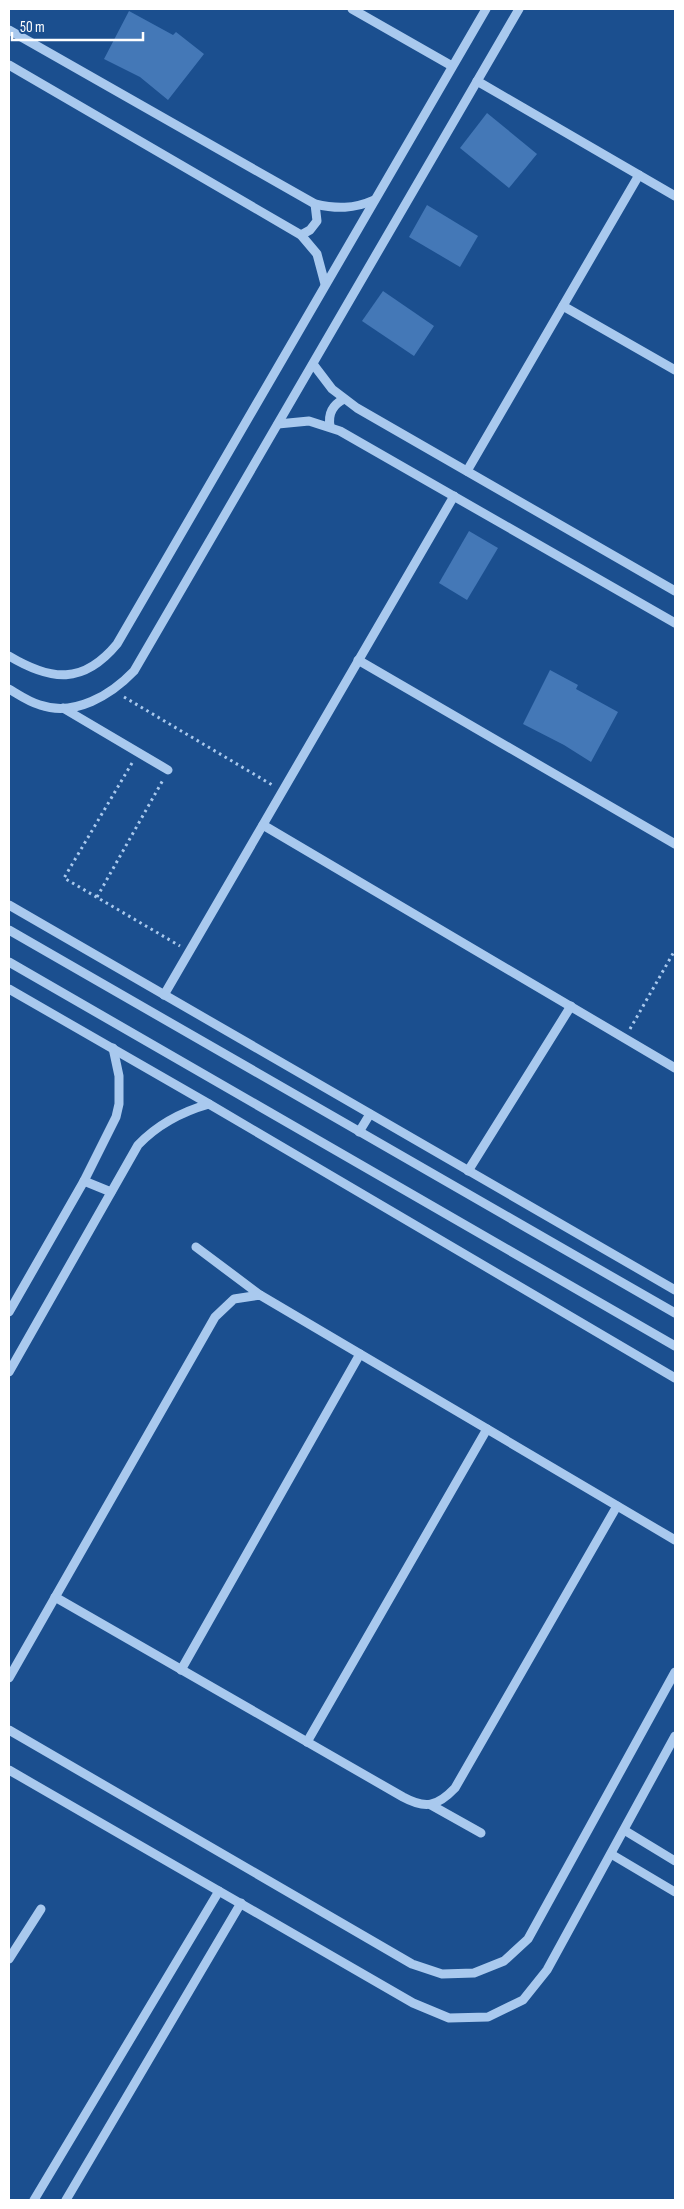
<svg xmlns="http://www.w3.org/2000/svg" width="684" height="2209" font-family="'Sofia Sans Condensed',sans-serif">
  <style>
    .building { fill: #4478b7 }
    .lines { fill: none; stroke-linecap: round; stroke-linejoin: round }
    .path { stroke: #a9c9ee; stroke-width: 3; stroke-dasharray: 2.5 4; stroke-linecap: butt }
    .minor { stroke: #a9c9ee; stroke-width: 9 }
  </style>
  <rect width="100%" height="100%" fill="#1b4f8f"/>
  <g class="building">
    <polygon points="129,11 173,35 176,32 204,54 168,100 140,77 104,59"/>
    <polygon points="487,113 537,154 509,188 460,148"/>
    <polygon points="427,205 478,236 460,267 409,237"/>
    <polygon points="383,291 434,326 414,356 362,321"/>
    <polygon points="469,531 498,548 467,600 439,583"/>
    <polygon points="550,670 578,685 576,689 618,712 591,762 564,745 523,724"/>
  </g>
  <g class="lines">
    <g class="path">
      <polyline points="124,697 274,786"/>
      <polyline points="132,763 64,878 180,946"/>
      <polyline points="97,897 163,780"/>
      <polyline points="630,1029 675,950"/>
    </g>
    <g class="minor">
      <polyline points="352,9 452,66"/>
      <path d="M9 30 315 204C336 209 354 209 374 200"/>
      <polyline points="9,65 301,235 317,254 325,284"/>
      <polyline points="477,81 675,196"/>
      <polyline points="301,235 310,230 317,221 315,204"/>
      <polyline points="563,306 675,370"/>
      <polyline points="313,364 332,389 357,408 675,591"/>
      <polyline points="278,424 309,421 340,431 675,623"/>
      <path d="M330 426C328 414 332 405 344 399"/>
      <polyline points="467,471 639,175"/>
      <path d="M9 656C51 681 83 685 117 644L486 9"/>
      <polyline points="358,660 675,844"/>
      <path d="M9 689C19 695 29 702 40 705 75 717 111 695 134 671L519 9"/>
      <polyline points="63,708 168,770"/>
      <polyline points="263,825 675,1068"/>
      <polyline points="9,905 675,1290"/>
      <polyline points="9,930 675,1313"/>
      <polyline points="9,962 675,1346"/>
      <polyline points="9,989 209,1104 675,1378"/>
      <polyline points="164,995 454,496"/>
      <polyline points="359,1132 370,1114"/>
      <polyline points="468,1171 571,1006"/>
      <polyline points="84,1181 111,1192"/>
      <polyline points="196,1247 260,1295"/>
      <polyline points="9,1312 84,1181 116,1117 119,1104 119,1076 113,1048"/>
      <path d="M9 1372 138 1145C158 1124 181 1112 209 1104"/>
      <path d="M55 1597 403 1797C425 1809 437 1807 455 1788L617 1506"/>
      <polyline points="181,1670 360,1354"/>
      <polyline points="9,1678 215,1317 234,1299 260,1295 675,1540"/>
      <polyline points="9,1730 412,1964 442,1974 474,1973 504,1961 528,1939 675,1672"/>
      <polyline points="307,1742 487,1429"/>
      <polyline points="9,1770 413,2003 449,2018 488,2017 523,2000 547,1970 675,1736"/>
      <polyline points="431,1805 481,1833"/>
      <polyline points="624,1830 675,1861"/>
      <polyline points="611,1854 675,1892"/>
      <polyline points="9,1959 41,1909"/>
      <polyline points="34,2200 219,1891"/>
      <polyline points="66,2200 241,1903"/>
    </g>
  </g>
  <rect width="684" height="2209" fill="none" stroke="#ffffff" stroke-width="20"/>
  <path d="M12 32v8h131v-8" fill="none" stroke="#ffffff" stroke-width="2.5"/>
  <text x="20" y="32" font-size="15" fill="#ffffff" stroke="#1b4f8f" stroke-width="4" paint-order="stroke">50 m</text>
</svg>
